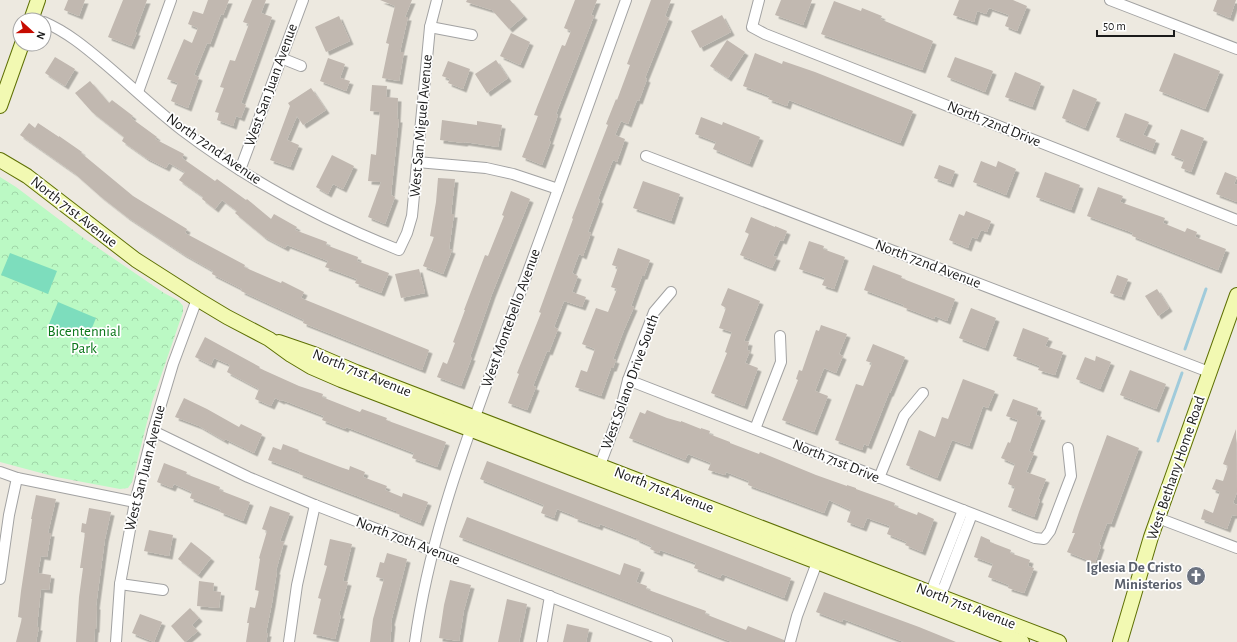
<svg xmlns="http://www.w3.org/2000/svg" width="1237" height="642" font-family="'Alegreya Sans',sans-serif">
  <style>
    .park { fill: url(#park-crowns) }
    .pitch { fill: #7dddbd }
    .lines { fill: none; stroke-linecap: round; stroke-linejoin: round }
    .stream { stroke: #a0cbdb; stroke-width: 3 }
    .building { fill: #c1b8b0; filter: url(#shadow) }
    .street-casing { stroke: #a2a2a2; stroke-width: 12 }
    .secondary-casing { stroke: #5e7004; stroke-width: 16 }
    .street { stroke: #fff; stroke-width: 10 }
    .secondary { stroke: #f2f9b2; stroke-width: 14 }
    .labels { text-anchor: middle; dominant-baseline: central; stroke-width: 3.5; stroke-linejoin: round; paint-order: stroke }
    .street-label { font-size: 15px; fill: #1b1b1b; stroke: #fff }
    .park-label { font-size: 15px; fill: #0b771a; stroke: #fff }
    .worship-label { font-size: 15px; font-weight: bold; fill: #5b616d; stroke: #fff; text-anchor: end }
  </style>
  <defs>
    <pattern id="park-crowns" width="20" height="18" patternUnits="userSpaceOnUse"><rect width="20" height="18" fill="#bbf9c4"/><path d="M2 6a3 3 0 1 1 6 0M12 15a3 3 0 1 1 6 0" fill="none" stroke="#a0d5a8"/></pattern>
    <filter id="shadow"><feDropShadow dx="3.5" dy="3.5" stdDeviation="0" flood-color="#0004"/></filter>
  </defs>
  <rect width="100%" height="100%" fill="#ede9e0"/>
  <polygon class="park" points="0,177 16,187 85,239 164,293 179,301 183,306 183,312 152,402 132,482 128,488 120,489 56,477 0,462"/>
  <g class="pitch">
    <polygon points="10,253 57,271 48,294 1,275"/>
    <polygon points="58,302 96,318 87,340 49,324"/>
  </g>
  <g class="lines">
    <g class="stream">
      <polyline points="1185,349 1206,289"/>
      <polyline points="1158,441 1182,373"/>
    </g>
  </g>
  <g class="building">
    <polygon points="68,0 85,0 79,16 64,10"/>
    <polygon points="123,0 147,0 135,32 137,32 131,46 108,37"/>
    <polygon points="208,0 229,0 223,15 221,14 210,44 207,43 194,75 199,77 188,108 171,101 178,83 167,79 184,39 192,43 198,28 188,24 193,11 203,14"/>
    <polygon points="252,0 266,0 261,13 272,17 241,103 246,105 241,118 236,116 233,126 217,120 219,113 215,112 224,88 220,87 230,60 235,61 249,24 243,22"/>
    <polygon points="380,0 412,0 405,17 408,17 400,52 404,52 399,81 382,78 389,44 386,43 395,6"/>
    <polygon points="467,0 510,0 524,16 509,29 492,10 466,2"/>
    <polygon points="575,0 597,0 591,15 594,16 556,114 558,115 549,141 551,141 542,165 522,157 538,116 534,115 537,107 562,45 565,46 571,31 564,28"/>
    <polygon points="651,0 671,0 665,16 669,18 645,78 647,79 639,101 637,100 628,124 621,121 615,135 625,139 617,162 613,160 598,199 600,200 588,232 591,233 583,256 579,254 572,273 578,276 572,292 586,297 582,307 564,301 554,327 558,329 549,352 547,351 533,386 536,387 527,410 508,403 519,374 517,373 541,313 539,312 573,219 572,218 608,125 606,124 616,99 617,100 630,65 627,64"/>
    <polygon points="781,0 812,0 803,25 775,15"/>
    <polygon points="959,0 1013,0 1027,6 1017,31 1005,26 1009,15 989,8 986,14 977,11 974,22 953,15"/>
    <polygon points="1217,0 1236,0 1230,18 1213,11"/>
    <polygon points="834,1 861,11 862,8 882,16 880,19 933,41 922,70 821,34"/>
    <polygon points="722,15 731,32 700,48 691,31"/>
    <polygon points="339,16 350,41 326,52 315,27"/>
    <polygon points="511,33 530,42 520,65 500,56"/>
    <polygon points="727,40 745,52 728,78 710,66"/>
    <polygon points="755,53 782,64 783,61 815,72 913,111 900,143 789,100 787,106 768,99 770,96 743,86"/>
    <polygon points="1174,53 1220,71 1205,109 1159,91"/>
    <polygon points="55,57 75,69 65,86 45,73"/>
    <polygon points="955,57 993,71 985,92 947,77"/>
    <polygon points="328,58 345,64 340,78 350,81 346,91 320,81"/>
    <polygon points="496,60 508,78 487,93 475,74"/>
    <polygon points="448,61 470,69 463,89 448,83 450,79 442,76"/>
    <polygon points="1015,72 1041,83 1032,107 1005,97"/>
    <polygon points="90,81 109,103 112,100 133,116 131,118 157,137 155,139 184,154 182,158 215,181 217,179 246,200 247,199 271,219 274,214 297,227 295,230 327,242 326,245 358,257 357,261 389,273 381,293 355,283 357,279 325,267 328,261 287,245 285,248 264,237 235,213 237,211 222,200 215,209 202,199 203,197 179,180 185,172 169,163 166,168 146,158 122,141 124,137 92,112 75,93"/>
    <polygon points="372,85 387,86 386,97 398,98 397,119 399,119 391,195 395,197 385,224 368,217 381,182 368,181 371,154 376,155 380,112 370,111"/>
    <polygon points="311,88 326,110 303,125 297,116 287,140 299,145 290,167 270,160 290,106 288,103"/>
    <polygon points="1073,89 1097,99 1085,128 1062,118"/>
    <polygon points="1125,113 1149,122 1143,135 1156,140 1152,151 1116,137"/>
    <polygon points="701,117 722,125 723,122 760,137 749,164 713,149 716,142 695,134"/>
    <polygon points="442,120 477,125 477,121 502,125 498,147 465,142 464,143 440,140"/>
    <polygon points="29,123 35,128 38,123 59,137 59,136 82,152 81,153 133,196 187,229 185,233 245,265 244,267 281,283 282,281 304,292 301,298 429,350 422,370 303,323 304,320 241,291 242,289 212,274 213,271 183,254 127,217 100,196 74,173 20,135"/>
    <polygon points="1181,129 1204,138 1191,172 1181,168 1184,160 1171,155"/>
    <polygon points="332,155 354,166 343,189 333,184 328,194 316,187"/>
    <polygon points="981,161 996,167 998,161 1016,169 1006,195 973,182"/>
    <polygon points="939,165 955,171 950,184 934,178"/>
    <polygon points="1045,172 1080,185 1071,210 1036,197"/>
    <polygon points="1225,172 1237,177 1234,184 1237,185 1237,202 1216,194"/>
    <polygon points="438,178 455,179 451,214 454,214 449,249 452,250 443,274 423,266 434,237 430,236 436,202"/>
    <polygon points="643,181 680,194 671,221 633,208"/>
    <polygon points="1098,187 1123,196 1120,202 1165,218 1163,223 1185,232 1187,228 1197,232 1195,237 1226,249 1218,270 1132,236 1133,233 1087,216"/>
    <polygon points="511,191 530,199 492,294 470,357 472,357 461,386 437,377 443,362 447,364 455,343 453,342 465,310 464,310 485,255 488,256 504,216 502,215"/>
    <polygon points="966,211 991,221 987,232 981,230 977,239 972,237 968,248 949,240 959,214 964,216"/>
    <polygon points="751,217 775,227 775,226 787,231 783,241 780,240 773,256 777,257 772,268 740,255 749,234 745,232"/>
    <polygon points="809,241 824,246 823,249 845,257 834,289 822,285 825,278 799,269"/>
    <polygon points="618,248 650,260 644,276 642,276 631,306 634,307 624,330 613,359 616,360 613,368 611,368 601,396 575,387 581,370 587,372 595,349 582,344 596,308 608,312 617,289 611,287 618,267 612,265"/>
    <polygon points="873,265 902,276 901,278 955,299 947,321 935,316 934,319 903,307 904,305 864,290"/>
    <polygon points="419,269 425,293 401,298 395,274"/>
    <polygon points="1117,275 1128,279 1121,297 1110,293"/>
    <polygon points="728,288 760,301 744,341 749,342 747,350 750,351 745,363 758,368 744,406 711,393 727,353 725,352 732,332 719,328 726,308 721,305"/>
    <polygon points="1157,289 1169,308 1158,316 1145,296"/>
    <polygon points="971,308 996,318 985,348 959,338"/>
    <polygon points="821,325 847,334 839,354 843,356 836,373 824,368 815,391 828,396 814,432 782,420 798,380 796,379 799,370 802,371 816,330 819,331"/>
    <polygon points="1023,328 1049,338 1045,346 1063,352 1055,375 1038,370 1040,366 1013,356"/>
    <polygon points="205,337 260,367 259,368 299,386 323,394 322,397 360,412 362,409 387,418 386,420 446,442 437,467 412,458 414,453 346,427 345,429 322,420 324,416 282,400 281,401 275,398 271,406 255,399 259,389 227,372 230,365 214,358 211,365 195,357"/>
    <polygon points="873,344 905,357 890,393 889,393 868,446 864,444 862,450 835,440 856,384 863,386 872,363 866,361"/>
    <polygon points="1096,356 1111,362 1100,389 1076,379 1085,357 1095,361"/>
    <polygon points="1130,370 1166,384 1156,409 1120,395"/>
    <polygon points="963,379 995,391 988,408 983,406 969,446 952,440 937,478 906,465 919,430 935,437 942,417 948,419"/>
    <polygon points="184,398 207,409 239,427 241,424 262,434 254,453 225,439 225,441 199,426 175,417"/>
    <polygon points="1013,399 1038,408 1036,415 1042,417 1029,451 1034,453 1026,472 1046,479 1038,499 1040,500 1034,517 1008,507 1015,487 1008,484 1015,464 1001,458 1008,442 1010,443 1018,420 1006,416"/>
    <polygon points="647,410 667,418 681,422 681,421 701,429 701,428 710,431 709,434 730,442 730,443 759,454 760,452 816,475 847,486 847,485 856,488 856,489 895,503 894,506 917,515 918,512 934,519 922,552 905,545 907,542 887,534 890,526 867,518 863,528 847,522 851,510 829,500 824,513 748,485 749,481 726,472 725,475 708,470 711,463 688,454 685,460 629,438 640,412 645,414"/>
    <polygon points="1236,429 1237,492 1233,503 1237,505 1237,516 1232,515 1227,529 1201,519 1204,509 1213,513 1220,492 1212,489 1216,479 1223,481 1228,466 1223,464"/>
    <polygon points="1107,435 1139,448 1111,524 1107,523 1099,545 1101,546 1095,563 1067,552 1075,533 1072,533 1079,512"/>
    <polygon points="283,444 299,450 298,451 340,467 349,470 350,466 365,472 363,477 387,486 385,490 402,497 403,493 428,502 420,523 396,513 396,511 299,474 300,472 268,460 273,447 281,450"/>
    <polygon points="487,461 791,578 784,598 722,574 720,578 694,568 696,563 660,550 659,553 650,549 652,546 636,539 636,538 600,524 599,527 574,518 575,516 557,509 554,518 541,513 544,505 480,479"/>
    <polygon points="164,463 187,472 186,474 220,487 219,490 250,502 243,521 220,512 221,510 190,498 192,492 174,484 172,488 157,482"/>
    <polygon points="36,495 56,499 48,533 51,533 47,557 41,556 38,573 51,575 49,590 41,589 37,627 39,627 36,642 16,642 22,618 18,617 21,591 32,519 31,519"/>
    <polygon points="270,506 290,513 280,541 284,542 276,571 277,571 272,603 266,633 268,633 266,642 246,642 249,623 247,623 250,607 255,608 259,591 255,590 260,559 259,558 267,531 262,529"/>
    <polygon points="89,508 111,512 105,539 96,606 97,606 96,629 95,629 94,642 76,642 79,597 83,568 80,568 85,533 81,532 82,523 86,524"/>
    <polygon points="467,517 620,575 624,563 641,569 636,582 647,586 646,589 706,611 705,614 746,630 748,626 784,640 784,642 732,642 490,549 459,537"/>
    <polygon points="149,530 173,535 169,556 144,551"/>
    <polygon points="981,536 990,540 990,542 1011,550 1010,553 1030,560 1028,566 1034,568 1024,593 1008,588 1009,585 988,577 993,564 974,557"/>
    <polygon points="330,539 352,544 343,581 348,582 339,615 341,615 335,639 313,634 321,599 318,598 327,566 324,565"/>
    <polygon points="191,542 211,558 198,575 178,559"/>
    <polygon points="387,553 407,559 391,622 392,623 390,642 370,642 373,619 384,579 376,577 380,562 384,563"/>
    <polygon points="450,580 471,585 464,610 459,641 439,638 444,605"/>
    <polygon points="199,581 214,583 213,591 221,592 219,608 197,606"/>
    <polygon points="824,592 919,627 956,642 904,642 843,619 842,622 816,612"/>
    <polygon points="507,599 527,604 519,642 498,642"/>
    <polygon points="190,608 199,618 192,625 198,631 185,642 171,626"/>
    <polygon points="140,614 162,622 154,642 132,633"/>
    <polygon points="567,624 589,629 586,642 563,642"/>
  </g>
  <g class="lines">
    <g class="street-casing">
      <g id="street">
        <polyline points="759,0 752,27 765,34 1237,220"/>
        <polyline points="1110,0 1237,49"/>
        <path d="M44 22C67 32 85 47 104 63 130 85 155 109 182 130 248 180 323 220 399 250L407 233 412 216 430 27 437 0"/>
        <polyline points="430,27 472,35"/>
        <polyline points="281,58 301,66"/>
        <polyline points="138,92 171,0"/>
        <polyline points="646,156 1209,372"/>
        <polyline points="417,162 486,168 513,174 558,189"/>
        <polyline points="240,170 303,0"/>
        <polyline points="628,380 1035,538 1044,539 1050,531 1071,476 1068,448"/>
        <polyline points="755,429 781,362 780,336"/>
        <polyline points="153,431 248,477 315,505 667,642"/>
        <polyline points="600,465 620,412 628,380 654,312 671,292"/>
        <polyline points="0,472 17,478 135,502"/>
        <polyline points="879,478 904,416 923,393"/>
        <polyline points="1158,518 1237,548"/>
        <polyline points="0,579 9,515 17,478"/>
        <polyline points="120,584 163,590"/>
        <polyline points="936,594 934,584 963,510"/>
        <polyline points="934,599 936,594 944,587 972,514"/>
        <polyline points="116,642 120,584 135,502 153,431 173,364 197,299"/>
        <polyline points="289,642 297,585 315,505"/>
        <path d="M415 642C430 532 471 427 509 323 549 216 587 108 626 0"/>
        <polyline points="542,642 550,596"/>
        <polyline points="790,642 797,616 819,557"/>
      </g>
    </g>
    <g class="secondary-casing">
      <g id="secondary">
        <polyline points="31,20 38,0"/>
        <polyline points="0,106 22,44"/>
        <polyline points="0,160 27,176 136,260 197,299 227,317 269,339 291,355 311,367 341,380 817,562 1022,642"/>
        <polyline points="279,342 314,354 356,372 1059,642"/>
        <polyline points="1120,642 1151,537 1237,295"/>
      </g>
    </g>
    <use href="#street" class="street"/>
    <use href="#secondary" class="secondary"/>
  </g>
  <defs>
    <g id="church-disc" transform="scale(1)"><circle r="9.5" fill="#6b7280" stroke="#fff"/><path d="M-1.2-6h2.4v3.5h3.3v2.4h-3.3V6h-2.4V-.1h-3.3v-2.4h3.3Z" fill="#fff"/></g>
  </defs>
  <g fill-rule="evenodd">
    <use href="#church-disc" x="1196" y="576"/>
  </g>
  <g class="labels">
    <g class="street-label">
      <text transform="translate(271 85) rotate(-70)">West San Juan Avenue</text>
      <text transform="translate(994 124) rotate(22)">North 72nd Drive</text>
      <text transform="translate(421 126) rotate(-85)">West San Miguel Avenue</text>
      <text transform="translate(214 149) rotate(35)">North 72nd Avenue</text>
      <text transform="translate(74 212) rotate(38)">North 71st Avenue</text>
      <text transform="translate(928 264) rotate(21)">North 72nd Avenue</text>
      <text transform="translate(511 318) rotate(-70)">West Montebello Avenue</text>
      <text transform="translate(362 373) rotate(22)">North 71st Avenue</text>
      <text transform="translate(630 382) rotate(-70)">West Solano Drive South</text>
      <text transform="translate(836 461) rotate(22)">North 71st Drive</text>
      <text transform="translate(145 468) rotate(-76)">West San Juan Avenue</text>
      <text transform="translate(1176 468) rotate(-71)">West Bethany Home Road</text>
      <text transform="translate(664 490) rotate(21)">North 71st Avenue</text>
      <text transform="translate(408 541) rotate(21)">North 70th Avenue</text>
      <text transform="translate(966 606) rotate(21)">North 71st Avenue</text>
    </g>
    <g class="park-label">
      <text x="84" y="331">Bicentennial<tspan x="84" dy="17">Park</tspan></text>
    </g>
    <g class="worship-label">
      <text x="1182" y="567">Iglesia De Cristo<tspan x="1182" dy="17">Ministerios</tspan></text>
    </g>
  </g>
  <g transform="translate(32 32) rotate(111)"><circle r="19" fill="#ffffff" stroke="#a4a4a4"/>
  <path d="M0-3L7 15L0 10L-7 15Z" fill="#c60b00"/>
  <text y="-6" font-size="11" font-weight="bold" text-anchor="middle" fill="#1b1b1b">N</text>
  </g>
  <path d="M1097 30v6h77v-6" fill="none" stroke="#1b1b1b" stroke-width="2"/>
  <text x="1103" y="30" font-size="12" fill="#1b1b1b" stroke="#ffffff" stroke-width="3" paint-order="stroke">50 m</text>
</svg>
